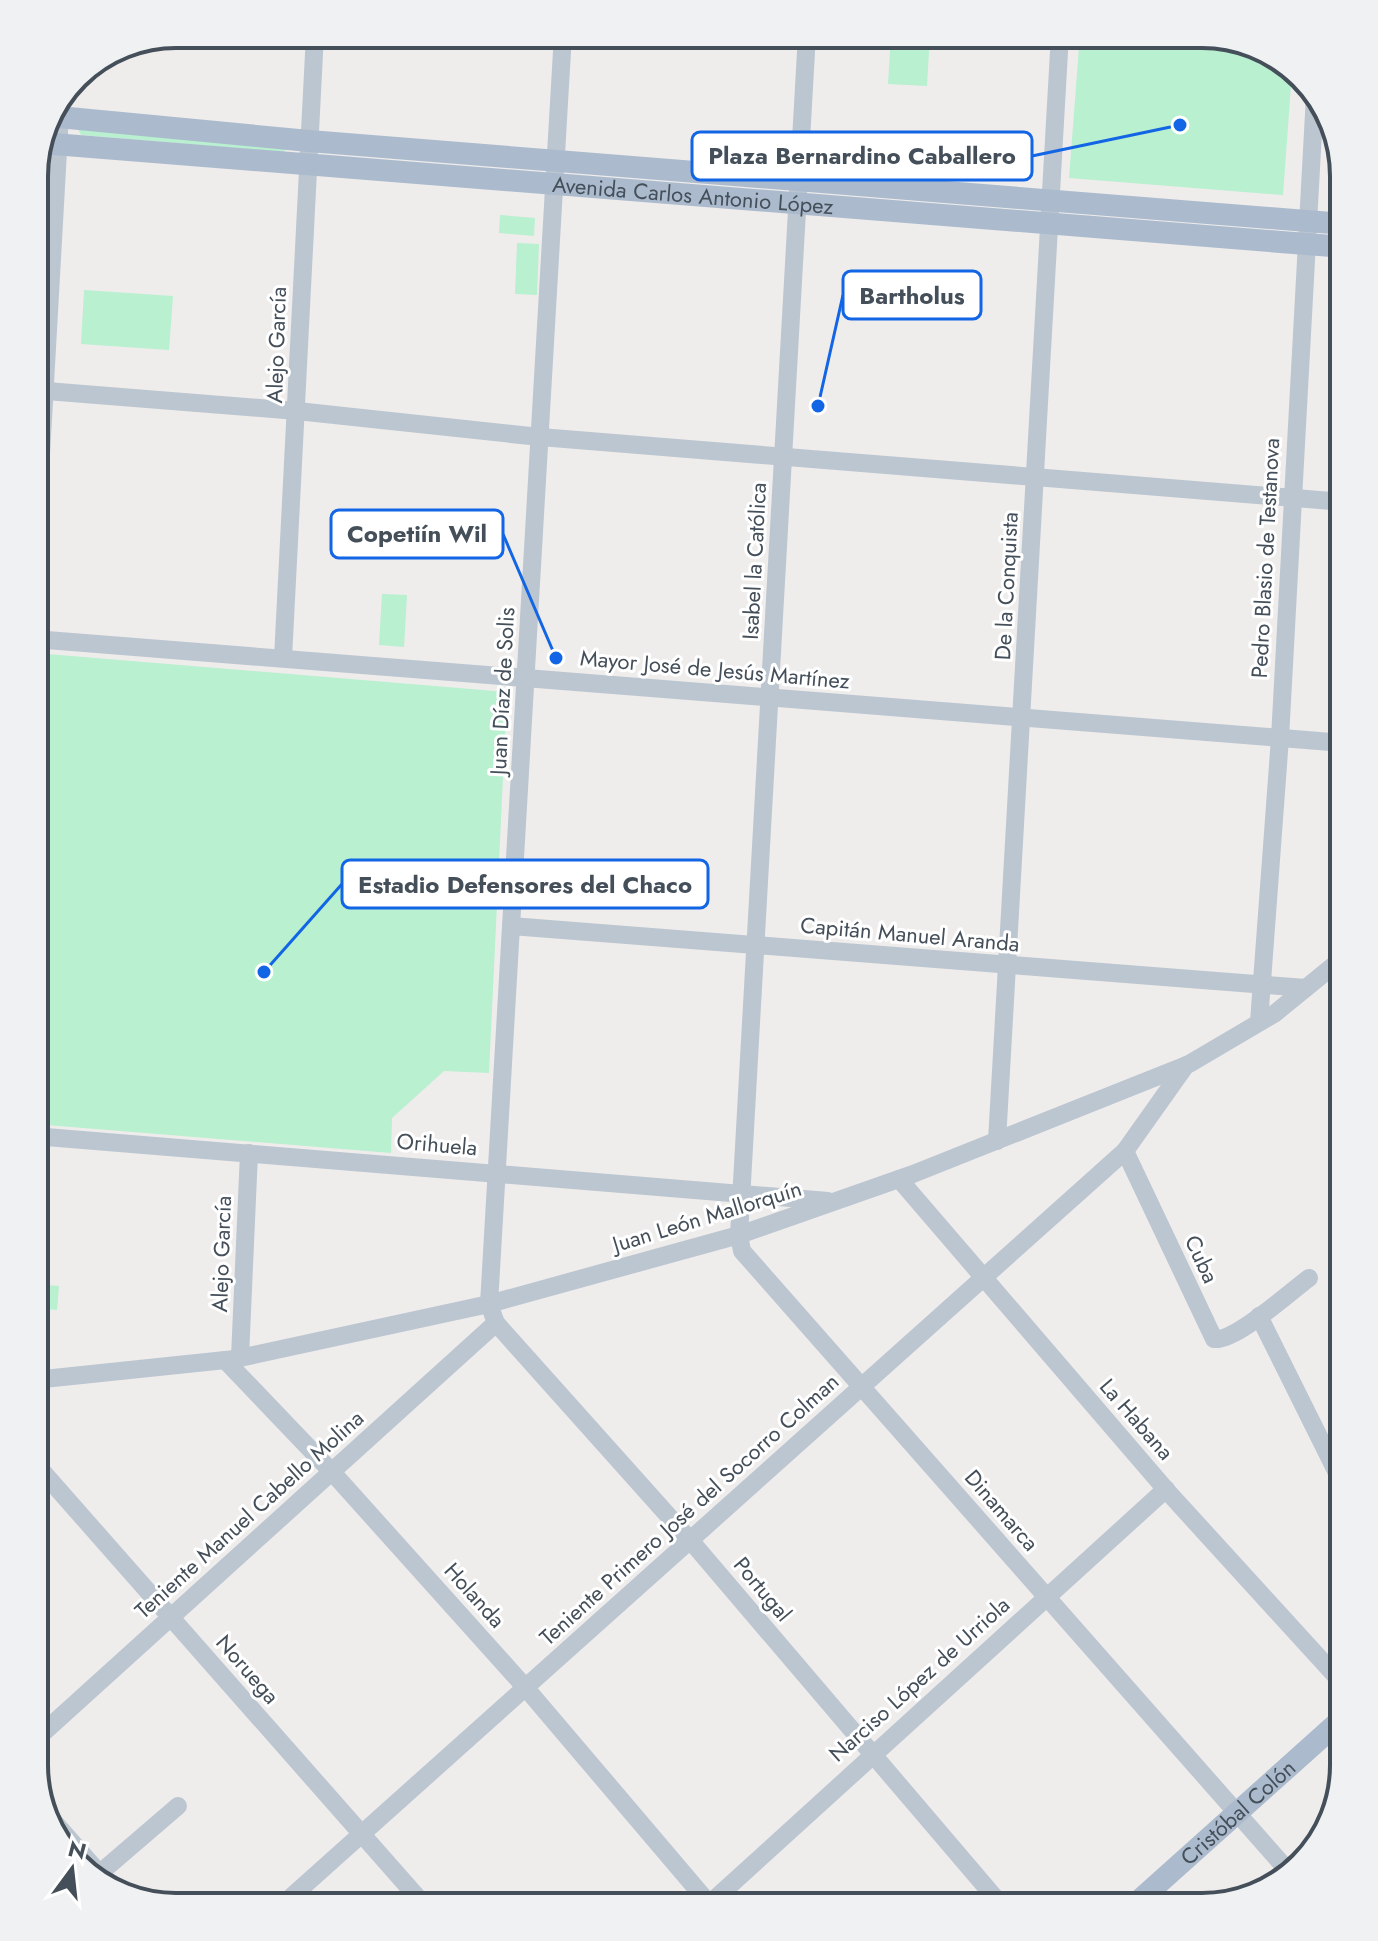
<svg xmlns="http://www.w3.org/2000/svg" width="1378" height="1941" font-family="Jost,sans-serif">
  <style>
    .green { fill: #b8f0d0 }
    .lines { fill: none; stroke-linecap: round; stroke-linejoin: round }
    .minor { stroke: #bcc6d0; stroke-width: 18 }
    .major { stroke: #abbbcd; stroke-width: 22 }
    .labels { text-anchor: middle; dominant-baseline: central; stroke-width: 6; stroke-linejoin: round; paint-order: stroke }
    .street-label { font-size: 22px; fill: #444f5a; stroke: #fff }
    .rim { fill: none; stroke: #444f5a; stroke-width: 4 }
    .leader { fill: none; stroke: #1265e4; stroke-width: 3 }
    .callout-dot { fill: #1265e4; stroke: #fff; stroke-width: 3 }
    .callout { fill: #fff; stroke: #1265e4; stroke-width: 3 }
    .callout-label { font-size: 24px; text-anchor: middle; font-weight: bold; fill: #444f5a }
  </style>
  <rect width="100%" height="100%" fill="#efecec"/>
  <g class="green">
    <polygon points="891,34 930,34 927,86 888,84"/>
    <path d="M1080 34C1149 34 1239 19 1292 72L1283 195 1069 178Z"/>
    <polygon points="78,129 287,147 284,152 81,135"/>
    <polygon points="500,215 535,218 534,236 499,233"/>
    <polygon points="517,243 539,244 537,295 515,294"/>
    <polygon points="84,290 173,296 169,350 81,344"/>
    <polygon points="382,594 407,595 404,647 379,645"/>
    <polygon points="47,654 507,692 489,1073 444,1071 392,1118 391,1153 34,1124 34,873"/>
    <polygon points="34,1284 59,1286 57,1310 34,1308"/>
  </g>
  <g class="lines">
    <g class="minor">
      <polyline points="563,34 489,1304 496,1323 690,1540 1003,1907"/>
      <polyline points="807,34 739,1235 742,1251 1289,1872"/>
      <polyline points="34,390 297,411 540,437 1344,502"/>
      <polyline points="34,580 61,97"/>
      <polyline points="34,639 1344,743"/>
      <polyline points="283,658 315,34"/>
      <polyline points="511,926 1306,988"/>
      <polyline points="1259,1022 1280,738 1315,95"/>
      <polyline points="34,1136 828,1201"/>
      <polyline points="997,1141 1060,34"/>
      <path d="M1125 1151 1214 1339C1235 1342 1290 1292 1309 1278"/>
      <polyline points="899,1179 1168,1492 1344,1685"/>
      <polyline points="1259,1316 1344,1487"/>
      <polyline points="240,1357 249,1153"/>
      <polyline points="225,1360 332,1472 525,1687 712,1907"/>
      <polyline points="34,1380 235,1359 489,1304 739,1235 913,1174 1189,1064 1274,1014 1344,957"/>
      <polyline points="34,1462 426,1907"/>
      <polyline points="34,1741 496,1323"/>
      <polyline points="47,1814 115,1891"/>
      <polyline points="100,1873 178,1806"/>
      <polyline points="280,1907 1125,1151 1186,1065"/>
      <polyline points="706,1907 1166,1489"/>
    </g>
    <g class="major">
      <polyline points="48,116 309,141 1344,224"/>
      <path id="s1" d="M41 143 1344 247"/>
      <path id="s2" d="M1132 1907 1344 1717"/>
    </g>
  </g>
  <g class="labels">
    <g class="street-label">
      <text stroke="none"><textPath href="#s1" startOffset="654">Avenida Carlos Antonio López</textPath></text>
      <text transform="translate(276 345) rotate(-88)">Alejo García</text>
      <text transform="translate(1265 558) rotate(-87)">Pedro Blasio de Testanova</text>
      <text transform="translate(754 561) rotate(-87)">Isabel la Católica</text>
      <text transform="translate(1006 586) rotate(-87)">De la Conquista</text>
      <text transform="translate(715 669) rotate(5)">Mayor José de Jesús Martínez</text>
      <text transform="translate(502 691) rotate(-87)">Juan Díaz de Solis</text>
      <text transform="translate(910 934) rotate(5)">Capitán Manuel Aranda</text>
      <text transform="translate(437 1144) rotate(5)">Orihuela</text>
      <text transform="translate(707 1216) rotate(-17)">Juan León Mallorquín</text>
      <text transform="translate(221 1254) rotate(-88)">Alejo García</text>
      <text transform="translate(1202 1259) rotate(65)">Cuba</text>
      <text transform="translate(1137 1419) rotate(49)">La Habana</text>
      <text transform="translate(689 1509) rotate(-42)">Teniente Primero José del Socorro Colman</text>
      <text transform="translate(1002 1510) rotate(49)">Dinamarca</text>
      <text transform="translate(249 1514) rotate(-42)">Teniente Manuel Cabello Molina</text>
      <text transform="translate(763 1589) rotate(50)">Portugal</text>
      <text transform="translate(475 1595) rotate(48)">Holanda</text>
      <text transform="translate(248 1669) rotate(49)">Noruega</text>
      <text transform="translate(919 1679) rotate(-42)">Narciso López de Urriola</text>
      <text stroke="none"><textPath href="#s2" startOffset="142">Cristóbal Colón</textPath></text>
    </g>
  </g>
  <path d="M0 0H1378V1941H0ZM176 48H1202A128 128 0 0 1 1330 176V1765A128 128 0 0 1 1202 1893H176A128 128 0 0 1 48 1765V176A128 128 0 0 1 176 48Z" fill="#f0f1f2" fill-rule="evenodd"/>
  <path class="rim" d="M176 48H1202A128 128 0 0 1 1330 176V1765A128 128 0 0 1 1202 1893H176A128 128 0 0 1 48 1765V176A128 128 0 0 1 176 48Z"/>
  <path class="leader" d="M1180 125L1032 156M818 406L843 295M556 658L503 534M264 972L342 884"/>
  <g class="callout-dot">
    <circle cx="1180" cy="125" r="8"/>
    <circle cx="818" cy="406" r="8"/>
    <circle cx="556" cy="658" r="8"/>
    <circle cx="264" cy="972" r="8"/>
  </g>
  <g class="callout">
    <rect x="692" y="132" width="340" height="48" rx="8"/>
    <rect x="843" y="271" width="138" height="48" rx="8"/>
    <rect x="331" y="510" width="172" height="48" rx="8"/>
    <rect x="342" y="860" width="366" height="48" rx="8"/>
  </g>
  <g class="callout-label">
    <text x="862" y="164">Plaza Bernardino Caballero</text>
    <text x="912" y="304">Bartholus</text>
    <text x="417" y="542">Copetiín Wil</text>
    <text x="525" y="893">Estadio Defensores del Chaco</text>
  </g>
  <g transform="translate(72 1869) rotate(15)" stroke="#ffffff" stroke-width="6" paint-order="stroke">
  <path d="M0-6L14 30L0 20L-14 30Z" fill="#444f5a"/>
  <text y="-12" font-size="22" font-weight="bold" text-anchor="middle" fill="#444f5a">N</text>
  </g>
</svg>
